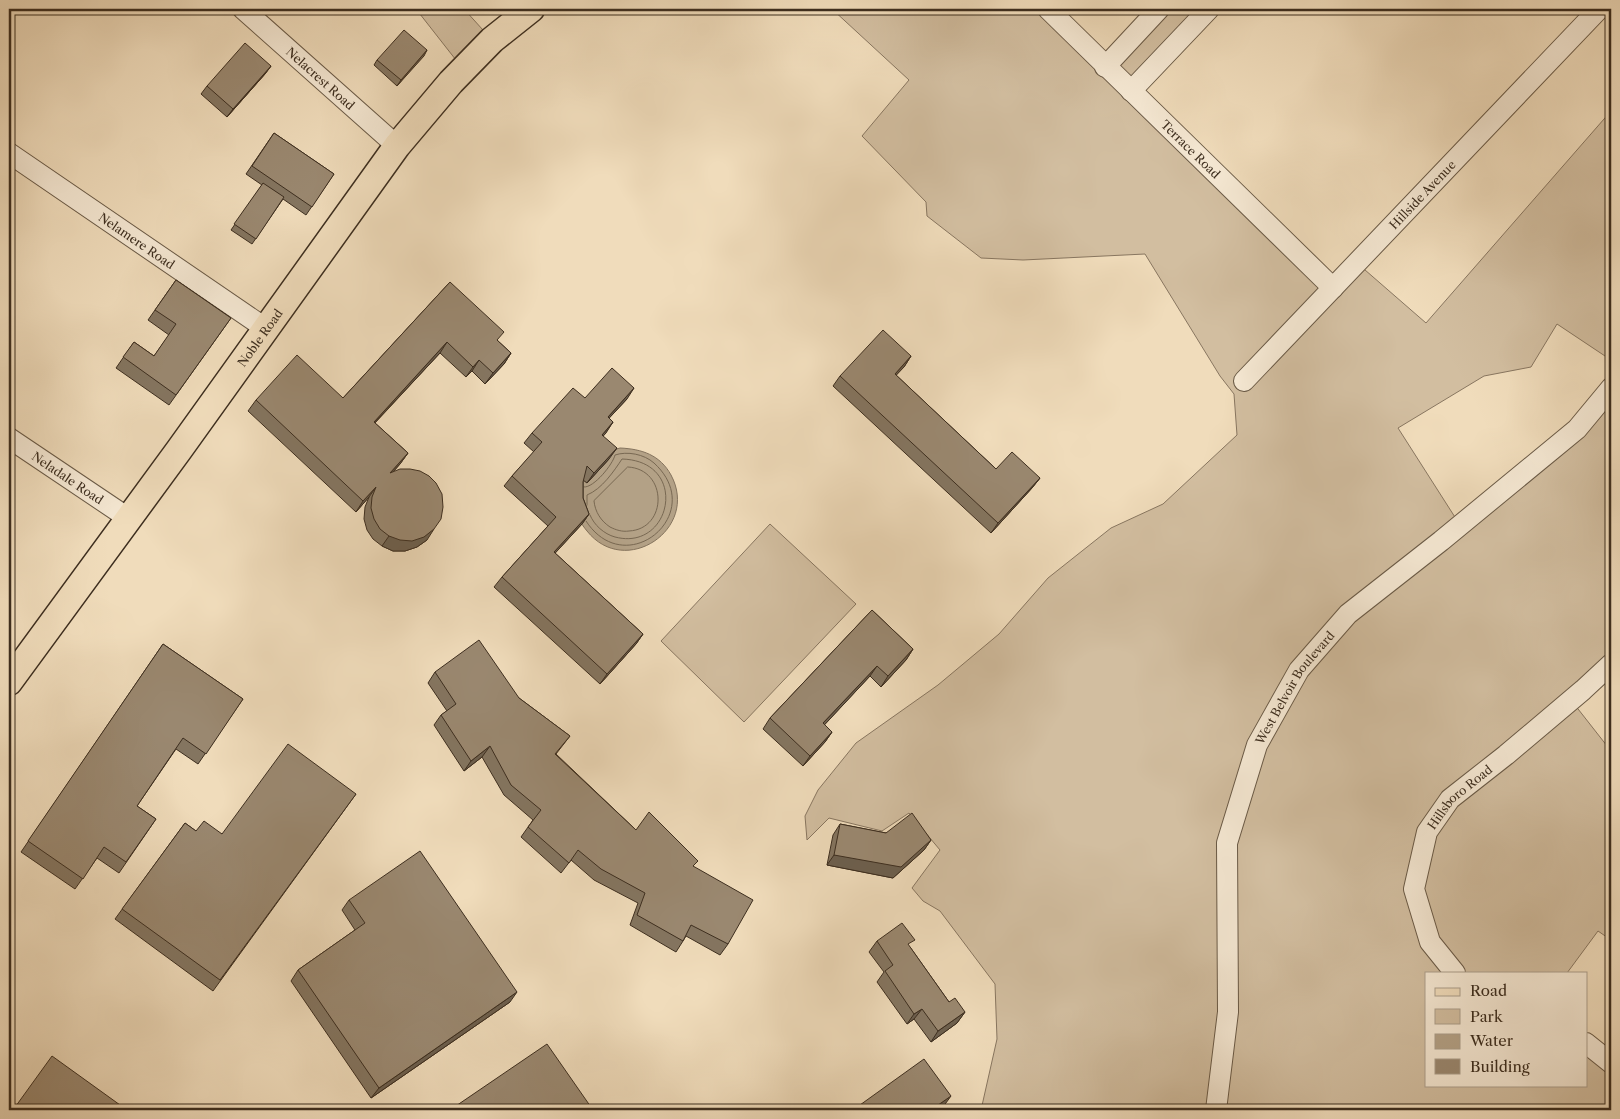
<svg xmlns="http://www.w3.org/2000/svg" width="1620" height="1119" font-family="'Libre Caslon Text',serif">
  <style>
    .green { fill: #d2bea0; stroke: #887660 }
    .water { fill: #b3a186; stroke: #84735d }
    .lines { fill: none; stroke-linecap: round; stroke-linejoin: round }
    .shore { stroke: #786852; stroke-width: 1 }
    .minor-casing { stroke: #6a5a46; stroke-width: 22 }
    .major-casing { stroke: #3d2e1f; stroke-width: 29 }
    .minor { stroke: #f5e8d3; stroke-width: 20 }
    .major { stroke: #f0dcbb; stroke-width: 26 }
    .wall { fill: #847560; stroke: #3d2e1f }
    .shaded-wall { fill: #6c5f4e; stroke: #3d2e1f }
    .building { fill: #9a8870; stroke: #3d2e1f }
    .labels { text-anchor: middle; dominant-baseline: central; stroke-width: 5; stroke-linejoin: round; paint-order: stroke }
    .street-label { font-size: 12px; fill: #3d2e1f; stroke: #f5e8d3 }
  </style>
  <rect width="100%" height="100%" fill="#f0dcbb"/>
  <filter id="stains"><feTurbulence type="fractalNoise" baseFrequency=".004" numOctaves="4"/><feColorMatrix values="0 0 0 0 .2 0 0 0 0 .09 0 0 0 0 .02 0 0 0 .5 -.17"/></filter>
  <radialGradient id="worn" r=".72"><stop offset=".6" stop-color="#630" stop-opacity="0"/><stop offset="1" stop-color="#630" stop-opacity=".3"/></radialGradient>
  <g class="green">
    <polygon points="416,9 464,9 492,40 463,69"/>
    <polygon points="832,9 1048,9 1105,66 1159,9 1209,9 1131,91 1333,288 1357,263 1426,323 1611,111 1611,360 1557,324 1531,367 1484,376 1398,428 1460,525 1611,388 1611,664 1571,700 1611,751 1611,940 1598,931 1567,973 1426,973 1426,1085 1586,1085 1586,1043 1611,1063 1611,1110 981,1110 997,1039 995,984 940,911 923,901 912,888 940,850 909,813 882,831 829,818 807,840 805,816 818,790 856,743 938,685 999,634 1048,578 1111,528 1163,504 1237,435 1234,394 1220,376 1145,254 1023,260 981,258 927,216 926,202 862,136 909,80"/>
    <polygon points="770,524 856,604 744,722 661,641"/>
  </g>
  <path class="water" d="M620 448C642 449 660 455 671 475 700 529 625 579 587 531 582 525 576 516 576 507 576 497 579 487 580 477L587 483 609 459 603 453Z"/>
  <g class="lines">
    <g class="shore">
      <path d="M628 467C668 469 668 529 629 531 622 532 616 530 610 527 601 521 595 512 594 501Z"/>
      <path d="M584 487C594 488 613 464 615 455 627 451 644 454 654 463 709 513 626 583 586 521"/>
      <path d="M587 505V495C602 489 614 471 622 459 690 461 672 552 615 537 604 534 594 525 590 515"/>
    </g>
    <g class="minor-casing">
      <g id="minor">
        <path id="s1" d="M243 9 397 146"/>
        <path id="s2" d="M1048 9 1333 288"/>
        <polyline points="1105,67 1159,9"/>
        <polyline points="1131,91 1209,9"/>
        <path id="s3" d="M9 153 265 328"/>
        <path id="s4" d="M1244 381 1599 9"/>
        <path id="s5" d="M9 438 128 518"/>
        <path id="s6" d="M1455 973 1430 942 1414 889 1427 832 1450 799 1506 755 1583 690 1611 664"/>
        <polyline points="1586,1043 1611,1063"/>
        <path id="s7" d="M1216 1110 1228 1012 1227 843 1257 745 1299 670 1348 614 1441 541 1577 429 1611 388"/>
      </g>
    </g>
    <g class="major-casing">
      <g id="major">
        <path id="s8" d="M9 682 179 450 397 146 451 82 492 40 531 9"/>
      </g>
    </g>
    <use href="#minor" class="minor"/>
    <use href="#major" class="major"/>
  </g>
  <g class="wall">
    <polygon points="427,50 397,86 374,65 377,60"/>
    <polygon points="271,66 265,74 227,117 201,94 207,86"/>
    <polygon points="274,133 334,174 306,215 283,199 252,244 231,230 262,185 246,174"/>
    <polygon points="176,280 231,318 169,405 116,368 134,342 154,356 169,335 148,320"/>
    <polygon points="450,282 498,341 511,353 504,364 485,384 472,371 466,377 440,353 375,423 408,453 400,464 393,472 427,540 417,547 405,551 393,551 382,546 373,539 367,530 364,519 365,507 369,497 356,512 248,411 256,400 343,398"/>
    <polygon points="911,356 904,367 896,375 996,469 1040,478 1032,488 991,533 833,386 840,376"/>
    <polygon points="627,399 609,418 613,422 603,436 609,459 587,483 583,480 583,498 589,514 582,524 555,553 643,634 636,644 600,684 494,587 502,577 548,526 504,486 512,476 534,452 524,443 532,433"/>
    <polygon points="872,610 913,649 906,660 881,687 870,676 824,725 832,732 825,742 803,766 763,729 770,718"/>
    <polygon points="163,644 243,699 198,764 176,749 137,806 156,819 119,873 97,858 75,889 21,852"/>
    <polygon points="435,672 519,698 570,736 556,754 636,830 694,867 728,944 720,955 686,936 683,941 676,952 630,925 638,903 594,880 571,860 561,873 521,837 533,820 504,795 482,757 464,771 434,725 441,715 447,711 428,683"/>
    <polygon points="356,794 213,991 115,919 185,823 196,831 222,834"/>
    <polygon points="840,824 886,833 931,840 924,850 893,878 827,865 833,835"/>
    <polygon points="349,900 510,1002 371,1098 291,981 298,970 355,930 342,910"/>
    <polygon points="877,941 910,947 949,1002 965,1012 957,1023 931,1042 914,1019 907,1024 877,982 884,972 869,952"/>
  </g>
  <g class="shaded-wall">
    <polygon points="427,50 424,56 397,86 401,80"/>
    <polygon points="271,66 265,74 227,117 233,109"/>
    <polygon points="447,342 440,353 366,432 374,422"/>
    <polygon points="511,353 504,364 485,384 493,373"/>
    <polygon points="911,356 904,367 887,385 895,374"/>
    <polygon points="479,360 472,371 466,377 473,367"/>
    <polygon points="634,388 627,399 600,428 608,417"/>
    <polygon points="613,422 606,433 595,445 602,435"/>
    <polygon points="617,448 609,459 587,483 594,473"/>
    <polygon points="408,453 400,464 383,483 390,473"/>
    <polygon points="1040,478 1032,488 991,533 998,523"/>
    <polygon points="376,487 369,497 356,512 363,501"/>
    <polygon points="589,514 582,524 547,562 554,552"/>
    <polygon points="434,529 427,540 417,547 405,551 393,551 382,546 389,536"/>
    <polygon points="643,634 636,644 600,684 607,674"/>
    <polygon points="913,649 906,660 881,687 888,676"/>
    <polygon points="877,666 870,676 816,734 823,723"/>
    <polygon points="832,732 825,742 803,766 810,756"/>
    <polygon points="490,746 482,757 464,771 471,761"/>
    <polygon points="931,840 924,850 893,878 827,865 834,855"/>
    <polygon points="517,992 510,1002 371,1098 379,1088"/>
    <polygon points="922,1009 914,1019 907,1024 914,1014"/>
    <polygon points="965,1012 957,1023 931,1042 938,1031"/>
    <polygon points="951,1096 943,1107 939,1110 931,1110"/>
  </g>
  <g class="building">
    <polygon points="404,30 427,50 401,80 377,60"/>
    <polygon points="245,43 271,66 233,109 207,86"/>
    <polygon points="274,133 334,174 312,207 252,166"/>
    <polygon points="263,183 284,197 256,239 234,224"/>
    <polygon points="176,280 231,318 176,395 123,357 134,342 154,356 176,324 155,310"/>
    <polygon points="450,282 504,332 497,340 511,353 493,373 479,360 473,367 447,342 374,422 408,453 390,473 400,469 410,469 420,471 429,476 436,483 442,494 443,507 441,519 434,529 424,537 412,541 400,540 389,536 380,529 374,519 371,508 372,497 376,487 363,501 256,400 297,355 343,398"/>
    <polygon points="883,330 911,356 895,374 996,469 1012,452 1040,478 998,523 840,376"/>
    <polygon points="612,368 634,388 608,417 613,422 602,435 617,448 594,473 587,466 583,482 583,498 589,514 554,552 643,634 607,674 502,577 556,517 512,476 542,442 532,433 573,388 585,398"/>
    <polygon points="872,610 913,649 888,676 877,666 823,723 832,732 810,756 770,718"/>
    <polygon points="479,640 519,698 570,736 555,754 636,830 649,812 698,861 693,866 753,900 728,944 691,925 683,941 637,915 645,893 601,869 578,850 569,863 528,827 541,810 511,785 490,746 471,761 441,715 456,704 435,672"/>
    <polygon points="163,644 243,699 206,754 183,738 137,806 156,819 126,862 104,847 83,879 28,841"/>
    <polygon points="288,744 356,794 220,980 122,909 185,823 196,831 204,821 222,834"/>
    <polygon points="912,813 931,840 901,867 834,855 840,824 886,833"/>
    <polygon points="420,851 517,992 379,1088 298,970 365,923 349,900"/>
    <polygon points="902,923 915,940 908,944 949,1002 955,998 965,1012 938,1031 922,1009 914,1014 885,971 893,965 877,941"/>
    <polygon points="547,1044 593,1110 450,1110"/>
    <polygon points="52,1056 127,1110 13,1110"/>
    <polygon points="924,1059 951,1096 931,1110 853,1110"/>
  </g>
  <g class="labels">
    <g class="street-label">
      <text stroke="none"><textPath href="#s1" startOffset="104">Nelacrest Road</textPath></text>
      <text stroke="none"><textPath href="#s2" startOffset="200">Terrace Road</textPath></text>
      <text stroke="none"><textPath href="#s4" startOffset="258">Hillside Avenue</textPath></text>
      <text stroke="none"><textPath href="#s3" startOffset="155">Nelamere Road</textPath></text>
      <text stroke="none"><textPath href="#s8" startOffset="426">Noble Road</textPath></text>
      <text stroke="none"><textPath href="#s5" startOffset="71">Neladale Road</textPath></text>
      <text stroke="none"><textPath href="#s7" startOffset="439">West Belvoir Boulevard</textPath></text>
      <text stroke="none"><textPath href="#s6" startOffset="202">Hillsboro Road</textPath></text>
    </g>
  </g>
  <rect width="1620" height="1119" fill="none" stroke="#f0dcbb" stroke-width="30"/>
  <rect x="10" y="10" width="1600" height="1099" fill="none" stroke="#3d2e1f" stroke-width="2.5"/>
  <rect x="15" y="15" width="1590" height="1089" fill="none" stroke="#3d2e1f"/>
  <rect x="1425" y="972" width="162" height="115" fill="#f5e8d3" stroke="#ab9e8b"/>
  <rect x="1435" y="988" width="25" height="8" fill="#f0dcbb" stroke="#ab9e8b"/>
  <text x="1470" y="996" font-size="15" fill="#3d2e1f">Road</text>
  <rect x="1435" y="1009" width="25" height="15" fill="#d2bea0" stroke="#ab9e8b"/>
  <text x="1470" y="1022" font-size="15" fill="#3d2e1f">Park</text>
  <rect x="1435" y="1034" width="25" height="15" fill="#b3a186" stroke="#ab9e8b"/>
  <text x="1470" y="1046" font-size="15" fill="#3d2e1f">Water</text>
  <rect x="1435" y="1059" width="25" height="15" fill="#9a8870" stroke="#ab9e8b"/>
  <text x="1470" y="1072" font-size="15" fill="#3d2e1f">Building</text>
  <rect width="100%" height="100%" filter="url(#stains)"/>
  <rect width="100%" height="100%" fill="url(#worn)"/>
</svg>
